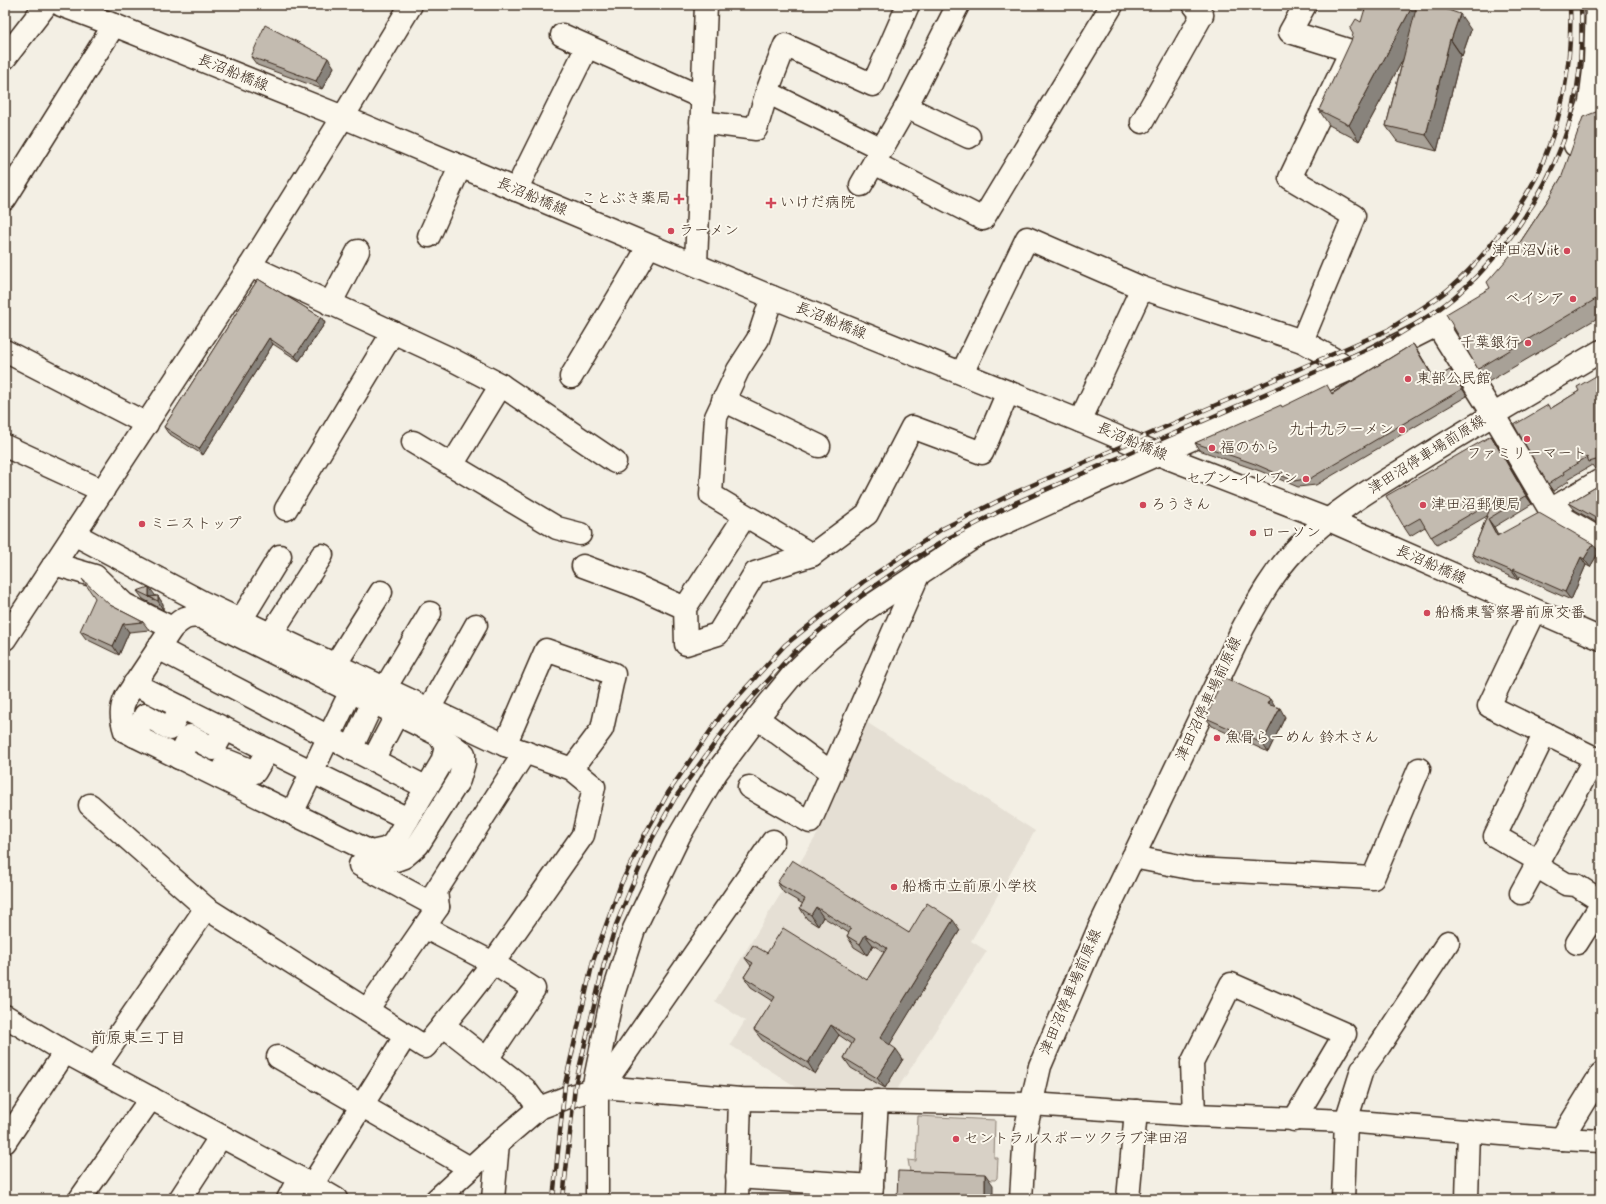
<svg xmlns="http://www.w3.org/2000/svg" width="1606" height="1204" font-family="Mynerve,'Klee One',sans-serif">
  <style>
    .built { fill: #e5dfd4 }
    .green { fill: #d8d1c6; stroke: #8a7e72 }
    .lines { fill: none; stroke-linecap: round; stroke-linejoin: round }
    .minor-casing { stroke: #3b2a1e; stroke-width: 25 }
    .major-casing { stroke: #3b2a1e; stroke-width: 25 }
    .minor { stroke: #fbf7ec; stroke-width: 22 }
    .major { stroke: #fbf7ec; stroke-width: 22 }
    .rail-casing { stroke: #3b2a1e; stroke-width: 4.5 }
    .rail { stroke: #fbf7ec; stroke-width: 3; stroke-dasharray: 9; stroke-linecap: butt }
    .wall { fill: #a8a197; stroke: #3b2a1e }
    .shaded-wall { fill: #88837b; stroke: #3b2a1e }
    .building { fill: #c3bbb0; stroke: #3b2a1e }
    .poi-dot { fill: #d1495b; stroke: #fbf7ec; stroke-width: 1.5 }
    .labels { text-anchor: middle; dominant-baseline: central; stroke-width: 4; stroke-linejoin: round; paint-order: stroke }
    .street-label { font-size: 15px; fill: #3b2a1e; stroke: #fbf7ec }
    .poi-label { font-size: 15px; fill: #3b2a1e; stroke: #fbf7ec; text-anchor: start }
    .neighbourhood-label { font-size: 16px; fill: #3b2a1e; stroke: #fbf7ec }
  </style>
  <rect width="100%" height="100%" fill="#f3efe4"/>
  <filter id="ink" filterUnits="userSpaceOnUse"><feTurbulence type="fractalNoise" baseFrequency=".025" numOctaves="2"/><feDisplacementMap in="SourceGraphic" scale="8" xChannelSelector="R" yChannelSelector="G"/><feConvolveMatrix kernelMatrix="1 2 1 2 8 2 1 2 1" color-interpolation-filters="sRGB"/></filter>
  <g filter="url(#ink)">
    <polygon class="built" points="860,718 1035,831 971,941 987,951 896,1091 809,1095 730,1045 745,1021 715,1001 818,833 816,825"/>
    <polygon class="green" points="918,1116 995,1120 994,1158 998,1158 997,1178 995,1180 911,1177 908,1160 916,1161"/>
    <g class="lines">
      <g class="minor-casing">
        <g id="minor">
          <polyline points="562,35 703,98"/>
          <polyline points="5,58 46,5"/>
          <polyline points="767,92 882,149"/>
          <polyline points="906,107 969,137"/>
          <polyline points="701,122 756,129 767,92 785,45 873,85 908,5"/>
          <polyline points="1142,122 1202,15 1194,5"/>
          <polyline points="1575,145 1590,102 1595,62 1597,5"/>
          <polyline points="874,163 983,219 1112,5"/>
          <polyline points="861,185 906,107 958,5"/>
          <polyline points="516,190 587,47"/>
          <polyline points="5,199 114,25"/>
          <polyline points="429,236 460,167"/>
          <polyline points="696,264 706,5"/>
          <polyline points="250,266 451,359 501,385 615,462"/>
          <polyline points="772,297 758,339 738,370 716,417 711,495 812,555"/>
          <polyline points="330,304 358,251"/>
          <polyline points="1437,325 1493,414 1550,510 1601,540"/>
          <polyline points="1302,341 1354,216 1290,178 1351,51 1290,32 1305,5"/>
          <polyline points="5,351 147,424"/>
          <polyline points="962,373 1027,238 1142,288 1302,341 1339,362 1348,370"/>
          <polyline points="571,377 649,246"/>
          <polyline points="723,400 819,446"/>
          <polyline points="1080,421 1142,288"/>
          <polyline points="413,442 557,528 580,534"/>
          <polyline points="5,446 103,491"/>
          <polyline points="452,465 501,385"/>
          <polyline points="286,509 393,332"/>
          <polyline points="1550,510 1601,480"/>
          <polyline points="745,516 685,608 686,644 718,634 755,573 812,555 867,514 912,427 982,453 1008,392"/>
          <polyline points="74,534 202,602 505,745 572,769 594,787 583,835 493,963 464,1000 425,1047 206,908 90,805"/>
          <polyline points="54,564 95,576 124,604 172,628"/>
          <polyline points="583,566 634,585 685,608"/>
          <polyline points="1534,611 1489,706 1601,761"/>
          <polyline points="241,620 280,556"/>
          <polyline points="271,634 322,555"/>
          <polyline points="5,639 250,266 343,117 411,5"/>
          <polyline points="158,648 427,788"/>
          <polyline points="335,665 381,592"/>
          <polyline points="134,684 408,819"/>
          <polyline points="385,688 430,613"/>
          <polyline points="429,709 476,625"/>
          <polyline points="757,718 832,773"/>
          <polyline points="135,736 145,715 170,729 181,707"/>
          <polyline points="505,745 546,650 614,674 602,729 572,769"/>
          <polyline points="351,749 373,702"/>
          <polyline points="179,758 190,736 214,749 225,729"/>
          <polyline points="373,760 397,714"/>
          <polyline points="219,777 228,761 255,772 268,750"/>
          <polyline points="749,787 810,822 919,573"/>
          <polyline points="292,813 351,691"/>
          <path d="M371 852 385 849 393 844 442 762 446 747 439 735 201 617C187 615 183 618 172 628L126 697C120 709 121 718 125 731L371 852 385 858 396 860 404 857 418 845 459 780 464 763V754L439 735"/>
          <polyline points="1133,857 1195,869 1373,878 1419,769"/>
          <polyline points="1539,861 1495,836 1545,733"/>
          <polyline points="360,865 438,907"/>
          <polyline points="1536,866 1566,884 1576,885 1601,901"/>
          <polyline points="1521,893 1595,758"/>
          <polyline points="424,927 493,963 534,989 487,1059"/>
          <polyline points="1577,943 1601,905"/>
          <polyline points="367,1010 438,907 436,891 525,752"/>
          <polyline points="5,1016 65,1052 312,1185 336,1199"/>
          <polyline points="443,1025 525,1089 539,1108"/>
          <polyline points="278,1057 470,1168"/>
          <polyline points="96,1068 206,908"/>
          <polyline points="602,1087 773,841"/>
          <polyline points="597,1088 597,1199"/>
          <polyline points="593,1089 611,1001 634,929 679,836 716,773 757,718 794,673 828,640 863,611 976,536 1104,478 1348,370 1437,325 1485,287 1507,262"/>
          <polyline points="1194,1115 1192,1063 1231,984 1345,1034 1294,1120"/>
          <polyline points="1561,1139 1601,1074"/>
          <polyline points="5,1142 65,1052"/>
          <polyline points="737,1177 872,1186"/>
          <polyline points="312,1185 406,1035"/>
          <polyline points="80,1199 151,1098"/>
          <polyline points="180,1199 221,1136"/>
          <polyline points="288,1199 299,1178"/>
          <polyline points="437,1199 498,1143 539,1108 568,1097 602,1087 740,1099 1031,1104 1194,1115 1346,1121 1561,1139 1601,1141"/>
          <polyline points="493,1199 498,1143"/>
          <polyline points="737,1199 740,1099"/>
          <polyline points="871,1199 877,1101"/>
          <polyline points="1128,1199 1136,1111"/>
          <polyline points="1343,1199 1346,1121 1362,1070 1380,1045 1448,942"/>
          <polyline points="1467,1199 1469,1131"/>
        </g>
      </g>
      <g class="major-casing">
        <g id="major">
          <polyline points="61,5 114,25 343,117 772,297 1080,421 1158,454 1329,520 1601,639"/>
          <path d="M1021 1199 1025 1132 1040 1066 1099 928 1243 628C1258 601 1273 573 1295 550 1330 513 1376 486 1419 460 1479 422 1540 387 1601 351"/>
        </g>
      </g>
      <use href="#minor" class="minor"/>
      <use href="#major" class="major"/>
      <g class="rail-casing">
        <g id="rail">
          <path d="M553 1199 565 1084 593 961 621 884 644 836 668 793 722 714 785 645 863 582 942 529 1014 493 1388 330C1409 316 1431 304 1450 288 1469 272 1485 253 1499 234 1512 217 1524 200 1534 181 1539 173 1542 164 1545 156 1565 108 1572 57 1570 5"/>
          <path d="M563 1199 575 1086 604 964 616 925 631 888 652 839 675 798 731 721 793 653 867 591 906 564 947 539 1017 502 1391 339C1414 325 1439 311 1459 293 1504 253 1542 199 1563 142 1579 100 1583 50 1581 5"/>
        </g>
      </g>
      <use href="#rail" class="rail"/>
    </g>
    <g class="wall">
      <polygon points="1361,22 1471,30 1462,56 1461,55 1437,151 1397,141 1386,126 1403,59 1359,141 1329,125 1319,110"/>
      <polygon points="251,57 334,67 322,89 257,65"/>
      <polygon points="1601,110 1601,316 1488,382 1478,369 1490,288 1548,200"/>
      <polygon points="258,279 321,317 325,323 299,361 273,344 203,455 168,433 164,427"/>
      <polygon points="1413,344 1435,379 1450,370 1467,396 1316,485 1298,487 1260,471 1199,450 1195,443 1332,393"/>
      <polygon points="1601,373 1601,468 1595,469 1592,465 1568,479 1569,481 1553,491 1548,484 1550,409 1579,391"/>
      <polygon points="1497,445 1532,504 1494,527 1498,535 1599,552 1590,567 1586,565 1571,600 1519,577 1518,580 1477,562 1472,554 1487,516 1437,545 1425,527 1410,536 1404,527"/>
      <polygon points="1601,484 1601,525 1575,510 1569,503"/>
      <polygon points="137,591 155,595 155,596 158,596 163,604 163,610 143,599"/>
      <polygon points="110,605 143,622 149,630 129,632 119,655 86,639 80,631"/>
      <polygon points="1276,707 1285,717 1268,752 1212,726 1206,718"/>
      <polygon points="777,883 909,933 960,930 889,1045 903,1059 885,1088 851,1068 844,1058 852,1044 839,1035 815,1074 762,1040 754,1030 773,1001 751,987 744,977 751,966 745,958 767,953 867,980 884,952 873,945 867,955 854,947 847,936 849,933 823,917 818,926 807,919 800,908 803,904 784,893"/>
    </g>
    <g class="shaded-wall">
      <polygon points="1413,5 1419,5 1427,15 1359,141 1349,125"/>
      <polygon points="1460,14 1471,30 1462,56 1451,40"/>
      <polygon points="1450,39 1461,55 1437,151 1426,135"/>
      <polygon points="328,58 334,67 322,89 316,81"/>
      <polygon points="321,317 325,323 299,361 295,356"/>
      <polygon points="269,338 273,344 203,455 199,449"/>
      <polygon points="1413,344 1418,351 1439,386 1434,379"/>
      <polygon points="1491,436 1497,445 1532,504 1526,496"/>
      <polygon points="1488,519 1494,527 1503,544 1497,536"/>
      <polygon points="1593,544 1599,552 1590,567 1584,559"/>
      <polygon points="1581,557 1586,565 1571,600 1565,592"/>
      <polygon points="1513,569 1519,577 1518,580 1512,571"/>
      <polygon points="149,587 155,595 155,600 149,597"/>
      <polygon points="158,596 163,604 163,610 158,601"/>
      <polygon points="123,624 129,632 119,655 113,646"/>
      <polygon points="1270,699 1276,708 1267,704"/>
      <polygon points="1280,708 1285,717 1268,752 1262,743"/>
      <polygon points="816,907 823,917 818,926 811,915"/>
      <polygon points="953,920 960,930 887,1049 880,1038"/>
      <polygon points="865,935 873,945 867,955 860,944"/>
      <polygon points="831,1025 839,1035 815,1074 808,1063"/>
      <polygon points="896,1049 903,1059 885,1088 877,1078"/>
      <polygon points="985,1174 993,1185 993,1199 985,1199"/>
    </g>
    <g class="building">
      <polygon points="1366,5 1413,5 1349,125 1319,110 1351,41 1353,34 1350,29 1356,19 1361,22"/>
      <polygon points="1417,5 1433,5 1460,14 1451,40 1450,39 1426,135 1386,126"/>
      <polygon points="265,25 328,58 316,81 251,57"/>
      <polygon points="1601,110 1601,296 1478,369 1446,314 1490,288 1487,282 1515,250 1548,200 1562,176 1583,117"/>
      <polygon points="258,279 321,317 295,356 269,338 199,449 164,427"/>
      <polygon points="1413,344 1434,379 1450,370 1462,389 1311,478 1294,481 1255,464 1195,443 1281,405 1282,407 1327,385 1332,394"/>
      <polygon points="1601,373 1601,461 1596,460 1589,462 1587,457 1563,472 1564,474 1548,484 1514,425 1548,405 1550,409 1579,391 1577,387"/>
      <polygon points="1491,436 1526,496 1488,519 1497,536 1539,513 1593,544 1584,559 1581,557 1565,592 1513,569 1512,571 1472,554 1493,501 1431,537 1420,518 1404,527 1386,496"/>
      <polygon points="1601,484 1601,521 1569,503"/>
      <polygon points="82,579 110,605 143,622 123,624 113,646 80,631 95,598"/>
      <polygon points="149,587 149,597 158,596 158,601 137,591"/>
      <polygon points="1223,677 1270,699 1267,704 1280,708 1262,743 1206,718"/>
      <polygon points="792,860 909,933 927,903 953,920 880,1038 896,1049 877,1078 844,1058 854,1040 831,1025 808,1063 754,1030 775,997 744,977 753,963 745,958 753,945 767,953 783,928 867,980 887,948 865,935 860,944 847,936 851,929 816,907 811,915 800,908 805,899 777,883"/>
      <polygon points="898,1171 985,1174 985,1199 897,1199"/>
    </g>
  </g>
  <g class="poi-dot">
    <path d="M677 193h4v4h4v4h-4v4h-4v-4h-4v-4h4z"/>
    <path d="M769 197h4v4h4v4h-4v4h-4v-4h-4v-4h4z"/>
    <circle cx="671" cy="231" r="4"/>
    <circle cx="1567" cy="251" r="4"/>
    <circle cx="1573" cy="299" r="4"/>
    <circle cx="1528" cy="343" r="4"/>
    <circle cx="1408" cy="379" r="4"/>
    <circle cx="1402" cy="430" r="4"/>
    <circle cx="1527" cy="439" r="4"/>
    <circle cx="1212" cy="448" r="4"/>
    <circle cx="1306" cy="479" r="4"/>
    <circle cx="1143" cy="505" r="4"/>
    <circle cx="1423" cy="505" r="4"/>
    <circle cx="142" cy="524" r="4"/>
    <circle cx="1253" cy="533" r="4"/>
    <circle cx="1427" cy="613" r="4"/>
    <circle cx="1217" cy="738" r="4"/>
    <circle cx="894" cy="887" r="4"/>
    <circle cx="956" cy="1139" r="4"/>
  </g>
  <g class="labels">
    <g class="street-label">
      <text transform="translate(233 73) rotate(22)">長沼船橋線</text>
      <text transform="translate(532 197) rotate(23)">長沼船橋線</text>
      <text transform="translate(831 321) rotate(22)">長沼船橋線</text>
      <text transform="translate(1132 442) rotate(23)">長沼船橋線</text>
      <text transform="translate(1427 455) rotate(-32)">津田沼停車場前原線</text>
      <text transform="translate(1431 565) rotate(24)">長沼船橋線</text>
      <text transform="translate(1209 699) rotate(-65)">津田沼停車場前原線</text>
      <text transform="translate(1071 992) rotate(-67)">津田沼停車場前原線</text>
    </g>
    <g class="poi-label">
      <text x="671" y="199" text-anchor="end">ことぶき薬局</text>
      <text x="780" y="203">いけだ病院</text>
      <text x="679" y="231">ラーメン</text>
      <text x="1559" y="251" text-anchor="end">津田沼Viit</text>
      <text x="1565" y="299" text-anchor="end">ベイシア</text>
      <text x="1520" y="343" text-anchor="end">千葉銀行</text>
      <text x="1416" y="379">東部公民館</text>
      <text x="1394" y="430" text-anchor="end">九十九ラーメン</text>
      <text x="1220" y="448">福のから</text>
      <text x="1527" y="454" text-anchor="middle">ファミリーマート</text>
      <text x="1298" y="479" text-anchor="end">セブン-イレブン</text>
      <text x="1151" y="505">ろうきん</text>
      <text x="1431" y="505">津田沼郵便局</text>
      <text x="150" y="524">ミニストップ</text>
      <text x="1261" y="533">ローソン</text>
      <text x="1435" y="613">船橋東警察署前原交番</text>
      <text x="1225" y="738">魚骨らーめん 鈴木さん</text>
      <text x="902" y="887">船橋市立前原小学校</text>
      <text x="964" y="1139">セントラルスポーツクラブ津田沼</text>
    </g>
    <g class="neighbourhood-label">
      <text x="138" y="1038">前原東三丁目</text>
    </g>
  </g>
  <rect width="1606" height="1204" fill="none" stroke="#fbf7ec" stroke-width="20"/>
  <rect x="10" y="10" width="1586" height="1184" fill="none" stroke="#3b2a1e" stroke-width="1.5" filter="url(#ink)"/>
</svg>
